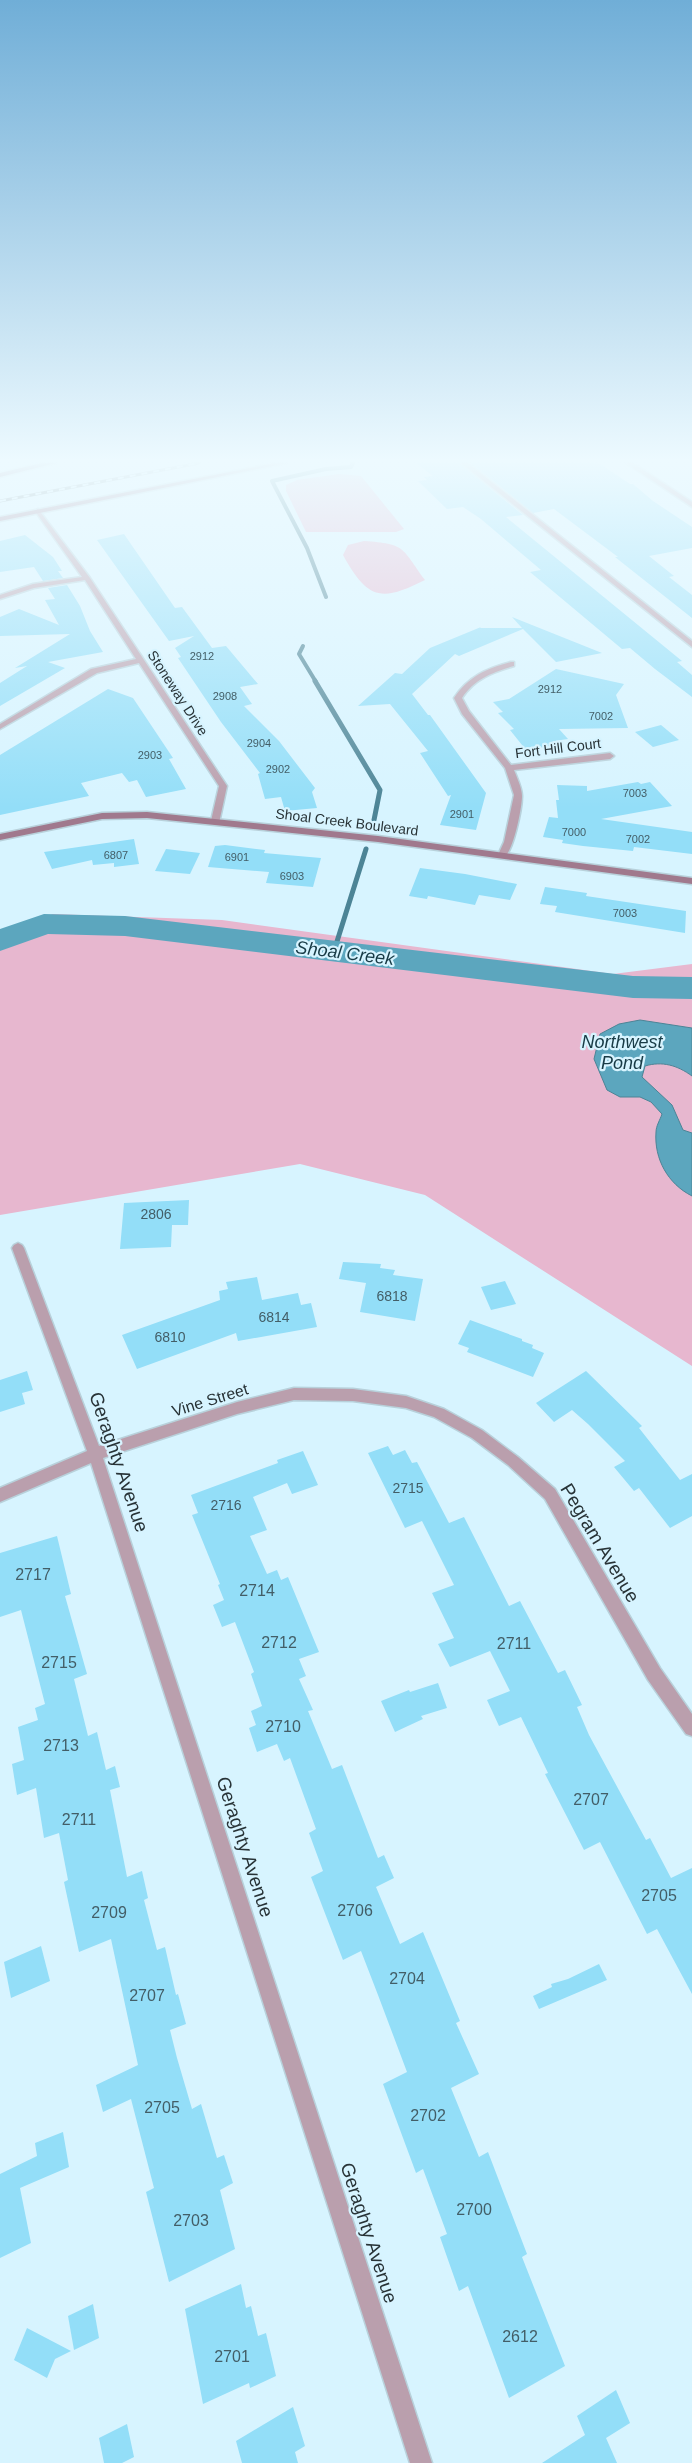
<svg xmlns="http://www.w3.org/2000/svg" width="692" height="2463" font-family="Arial,sans-serif">
  <style>
    .green { fill: #e7b7cf }
    .water { fill: #5ca6be; stroke: #4c8496 }
    .lines { fill: none; stroke-linecap: round; stroke-linejoin: round }
    .stream-far1 { stroke: #4c8496; stroke-width: 4 }
    .stream { stroke: #4c8496; stroke-width: 5 }
    .river { fill: #5ca6be; fill-rule: evenodd }
    .building { fill: #93def8 }
    .street-casing { stroke: #b8d1db; stroke-width: 3 }
    .secondary-casing { stroke: #b8d1db; stroke-width: 3 }
    .highway-casing { stroke: #b8d1db; stroke-width: 3 }
    .street { fill: #ba9fad; fill-rule: evenodd }
    .secondary { fill: #a0798d; fill-rule: evenodd }
    .highway { fill: #7a4662; fill-rule: evenodd }
    .rail-casing { stroke: #6f8188; stroke-width: 3 }
    .rail { stroke: #d7f4ff; stroke-width: 2; stroke-dasharray: 6; stroke-linecap: butt }
    .labels { text-anchor: middle; dominant-baseline: central; stroke-width: 4.5; stroke-linejoin: round; paint-order: stroke }
    .far-number-label { font-size: 11px; fill: #435e67 }
    .far-street-label { font-size: 14px; fill: #283337; stroke: #d7f4ff }
    .number-label { font-size: 14px; fill: #435e67 }
    .street-label { font-size: 16px; fill: #283337; stroke: #d7f4ff }
    .near-number-label { font-size: 16px; fill: #435e67 }
    .water-label { font-size: 18px; font-style: italic; fill: #183b46; stroke: #d7f4ff }
    .near-street-label { font-size: 19px; fill: #283337; stroke: #d7f4ff }
  </style>
  <rect width="100%" height="100%" fill="#d7f4ff"/>
  <g class="green">
    <polygon points="339,474 361,476 404,529 396,532 306,532 286,491 286,485 297,480"/>
    <path d="M364 541C406 544 401 547 425 580 381 602 368 600 343 555L348 545Z"/>
    <polygon points="53,914 222,920 613,974 692,964 692,1366 425,1195 300,1164 0,1215 0,934"/>
  </g>
  <path class="water" d="M640 1020 692 1028V1076C677 1065 662 1061 645 1066L642 1077 672 1105 683 1130 692 1133V1196C668 1184 654 1159 656 1132 656 1126 660 1120 662 1114L651 1102 640 1097H620L607 1090 594 1059 600 1034 619 1024Z"/>
  <g class="lines">
    <g class="stream-far1">
      <polyline points="326,597 307,548 272,481 326,469 351,467 353,463"/>
      <polyline points="303,646 299,654 316,682"/>
    </g>
    <g class="stream">
      <polyline points="315,681 380,790 374,820"/>
      <polyline points="334,951 366,849"/>
    </g>
    <polygon class="river" points="44,914 125,916 633,976 692,977 692,999 633,998 125,936 48,934 0,951 0,929"/>
  </g>
  <g class="building">
    <polygon points="416,463 459,463 523,515 506,517 682,661 677,662 692,675 692,697 655,669 630,648 622,649 530,572 541,570 481,519 463,507 447,509 418,481 427,480 424,477 433,476"/>
    <polygon points="471,463 592,463 600,464 630,484 633,484 653,501 692,527 692,548 649,556 674,576 669,577 692,595 692,618 615,557 618,557 554,509 533,513"/>
    <polygon points="124,534 175,608 182,607 212,648 226,646 258,684 240,687 252,704 244,706 279,741 315,788 312,792 317,808 285,811 281,797 265,799 258,774 260,773 221,722 178,658 181,657 175,648 194,636 169,641 97,540"/>
    <polygon points="25,535 53,557 62,571 58,571 63,578 43,581 34,567 0,572 0,541"/>
    <polygon points="67,585 80,606 90,631 103,652 48,662 65,668 0,706 0,683 27,666 15,668 70,634 0,636 0,617 19,609 59,625 45,600 55,599 48,588"/>
    <polygon points="512,617 602,653 556,662 523,629 459,656 455,654 412,694 428,715 430,715 486,793 476,830 440,825 451,795 448,796 420,753 428,751 390,704 358,706 395,673 402,674 430,648 481,627 480,628 522,628"/>
    <polygon points="556,669 624,684 616,695 628,728 559,729 568,739 554,741 557,745 526,750 510,730 514,729 498,713 503,712 493,702 509,699"/>
    <polygon points="108,689 133,698 173,758 169,759 186,789 146,797 137,780 129,782 122,773 81,783 89,796 0,815 0,755"/>
    <polygon points="661,725 679,740 653,747 635,732"/>
    <polygon points="638,782 641,784 650,782 672,806 601,819 692,832 692,854 634,847 633,851 583,846 562,843 563,840 543,837 549,817 558,818 556,800 559,800 557,785 587,786 587,791"/>
    <polygon points="134,839 139,864 114,867 114,863 93,865 92,860 52,869 44,852"/>
    <polygon points="225,845 265,850 264,853 321,858 313,887 266,883 269,872 208,867 215,846"/>
    <polygon points="166,849 200,853 190,874 155,871"/>
    <polygon points="420,868 465,874 517,884 510,900 479,895 475,905 428,896 427,899 409,896"/>
    <polygon points="545,887 587,893 586,896 686,911 685,933 555,912 557,906 540,904"/>
    <polygon points="189,1200 188,1225 172,1225 171,1247 120,1249 124,1203"/>
    <polygon points="343,1262 381,1264 380,1268 395,1270 393,1275 423,1279 415,1321 360,1312 366,1283 339,1279"/>
    <polygon points="257,1277 262,1300 298,1293 301,1305 311,1303 317,1327 238,1341 236,1333 137,1369 122,1335 220,1300 219,1291 228,1289 226,1282"/>
    <polygon points="505,1281 516,1304 491,1310 481,1287"/>
    <polygon points="470,1320 522,1339 522,1341 533,1345 532,1348 544,1353 533,1377 467,1352 469,1348 458,1344"/>
    <polygon points="27,1371 33,1390 22,1393 25,1404 0,1412 0,1380"/>
    <polygon points="586,1371 642,1426 639,1428 680,1480 692,1474 692,1516 670,1528 639,1488 634,1491 614,1467 625,1461 588,1424 572,1410 554,1422 536,1403"/>
    <polygon points="388,1446 393,1455 405,1450 412,1463 417,1462 449,1523 464,1517 509,1606 520,1601 558,1673 565,1670 582,1705 577,1707 589,1735 646,1840 650,1838 671,1878 692,1868 692,1994 657,1929 647,1934 600,1842 584,1850 545,1774 548,1773 521,1717 499,1726 487,1700 510,1691 490,1651 450,1667 438,1644 454,1638 432,1593 454,1585 422,1521 405,1528 368,1453"/>
    <polygon points="303,1451 318,1485 292,1494 287,1483 253,1497 267,1530 250,1536 267,1574 277,1570 281,1580 288,1577 319,1652 299,1659 306,1676 299,1679 313,1710 308,1711 332,1769 342,1765 378,1858 384,1855 394,1878 376,1887 400,1944 423,1932 460,2021 456,2023 479,2074 451,2088 479,2157 488,2152 527,2254 522,2257 565,2366 509,2398 468,2286 459,2291 440,2237 447,2234 423,2169 416,2173 383,2084 407,2072 378,1995 361,1951 343,1960 311,1877 323,1871 309,1833 316,1829 290,1758 284,1761 277,1744 257,1752 249,1728 256,1725 251,1711 262,1706 251,1674 254,1672 235,1622 222,1627 213,1605 224,1600 218,1585 220,1584 192,1515 198,1513 191,1495 278,1463 277,1460"/>
    <polygon points="57,1536 71,1594 65,1596 87,1674 74,1679 88,1736 97,1732 106,1770 115,1766 120,1787 110,1790 127,1877 142,1871 148,1898 144,1900 157,1950 165,1947 176,1995 178,1994 186,2024 170,2030 177,2058 192,2109 201,2104 217,2158 224,2155 233,2183 220,2190 235,2249 169,2282 146,2192 154,2188 131,2099 103,2112 96,2085 138,2065 111,1939 79,1952 64,1882 68,1880 59,1833 44,1838 36,1788 17,1795 12,1764 24,1760 18,1727 38,1720 35,1708 45,1704 21,1610 0,1617 0,1553"/>
    <polygon points="438,1683 447,1708 421,1716 423,1719 395,1732 381,1701 409,1690 410,1692"/>
    <polygon points="41,1946 50,1981 11,1998 4,1962"/>
    <polygon points="599,1964 607,1980 539,2009 533,1996 552,1987 551,1984 568,1979"/>
    <polygon points="63,2132 69,2167 20,2188 31,2243 0,2258 0,2174 37,2156 35,2143"/>
    <polygon points="241,2284 246,2308 251,2306 258,2336 266,2333 276,2376 250,2388 249,2383 203,2404 185,2309"/>
    <polygon points="93,2304 99,2338 74,2350 68,2316"/>
    <polygon points="27,2328 71,2351 55,2359 47,2378 14,2360"/>
    <polygon points="616,2390 630,2423 606,2438 617,2463 542,2463 585,2435 577,2416"/>
    <polygon points="293,2407 305,2446 295,2452 298,2463 242,2463 236,2441"/>
    <polygon points="127,2424 134,2457 122,2463 104,2463 99,2438"/>
  </g>
  <g class="lines">
    <g class="street-casing">
      <g id="street">
        <polygon points="461,463 468,463 692,641 692,647"/>
        <polygon points="626,463 633,463 692,502 692,507"/>
        <polygon points="38,509 90,578 227,786 219,823 211,821 219,786 139,663 97,673 0,729 0,724 91,669 136,659 85,580 34,588 0,599 0,595 33,584 82,577 35,511"/>
        <path d="M511 662H514V666C493 672 474 679 462 698L469 711 511 765 610 753 614 756 610 759 514 770C517 778 522 788 522 796 522 808 513 854 503 858L498 855 504 842 514 795 505 768 462 714 454 698C468 677 487 668 511 662Z"/>
        <polygon points="18,1243 22,1245 24,1248 99,1446 237,1402 294,1388 353,1389 406,1396 444,1409 482,1430 518,1457 555,1489 660,1668 692,1714 692,1736 686,1734 648,1680 545,1499 508,1465 472,1438 434,1417 406,1408 353,1401 294,1400 237,1414 103,1458 432,2463 410,2463 91,1463 0,1502 0,1488 87,1451 12,1248 14,1245"/>
      </g>
    </g>
    <g class="secondary-casing">
      <g id="secondary">
        <polygon points="275,463 287,463 0,521 0,517"/>
        <polygon points="147,812 378,836 692,878 692,884 378,842 147,818 102,819 0,840 0,834 102,813"/>
      </g>
    </g>
    <g class="highway-casing">
      <polygon id="highway" points="42,463 56,463 0,477 0,473"/>
    </g>
    <use href="#street" class="street"/>
    <use href="#secondary" class="secondary"/>
    <use href="#highway" class="highway"/>
    <g class="rail-casing">
      <polyline id="rail" points="0,501 199,463"/>
    </g>
    <use href="#rail" class="rail"/>
  </g>
  <linearGradient id="sky" x2="0" y2="1"><stop stop-color="#70aed7"/><stop offset="0.57" stop-color="#edfaff"/><stop offset="1" stop-color="#edfaff" stop-opacity="0"/></linearGradient>
  <rect width="692" height="808" fill="url(#sky)"/>
  <g class="labels">
    <g class="far-number-label">
      <text x="202" y="656">2912</text>
      <text x="550" y="689">2912</text>
      <text x="225" y="696">2908</text>
      <text x="601" y="716">7002</text>
      <text x="259" y="743">2904</text>
      <text x="150" y="755">2903</text>
      <text x="278" y="769">2902</text>
      <text x="635" y="793">7003</text>
      <text x="462" y="814">2901</text>
      <text x="574" y="832">7000</text>
      <text x="638" y="839">7002</text>
      <text x="116" y="855">6807</text>
      <text x="237" y="857">6901</text>
      <text x="292" y="876">6903</text>
      <text x="625" y="913">7003</text>
    </g>
    <g class="far-street-label">
      <text transform="translate(178 693) rotate(57)">Stoneway Drive</text>
      <text transform="translate(558 748) rotate(-7)">Fort Hill Court</text>
      <text transform="translate(347 822) rotate(7)">Shoal Creek Boulevard</text>
    </g>
    <g class="number-label">
      <text x="156" y="1214">2806</text>
      <text x="392" y="1296">6818</text>
      <text x="274" y="1317">6814</text>
      <text x="170" y="1337">6810</text>
      <text x="408" y="1488">2715</text>
      <text x="226" y="1505">2716</text>
    </g>
    <g class="street-label">
      <text transform="translate(210 1400) rotate(-17)">Vine Street</text>
    </g>
    <g class="near-number-label">
      <text x="33" y="1574">2717</text>
      <text x="257" y="1590">2714</text>
      <text x="279" y="1642">2712</text>
      <text x="514" y="1643">2711</text>
      <text x="59" y="1662">2715</text>
      <text x="283" y="1726">2710</text>
      <text x="61" y="1745">2713</text>
      <text x="591" y="1799">2707</text>
      <text x="79" y="1819">2711</text>
      <text x="659" y="1895">2705</text>
      <text x="355" y="1910">2706</text>
      <text x="109" y="1912">2709</text>
      <text x="407" y="1978">2704</text>
      <text x="147" y="1995">2707</text>
      <text x="162" y="2107">2705</text>
      <text x="428" y="2115">2702</text>
      <text x="474" y="2209">2700</text>
      <text x="191" y="2220">2703</text>
      <text x="520" y="2336">2612</text>
      <text x="232" y="2356">2701</text>
    </g>
    <g class="water-label">
      <text transform="translate(345 953) rotate(7)">Shoal Creek</text>
      <text x="622" y="1042">Northwest<tspan x="622" dy="21">Pond</tspan></text>
    </g>
    <g class="near-street-label">
      <text transform="translate(119 1462) rotate(71)">Geraghty Avenue</text>
      <text transform="translate(600 1543) rotate(59)">Pegram Avenue</text>
      <text transform="translate(245 1847) rotate(72)">Geraghty Avenue</text>
      <text transform="translate(369 2233) rotate(72)">Geraghty Avenue</text>
    </g>
  </g>
</svg>
